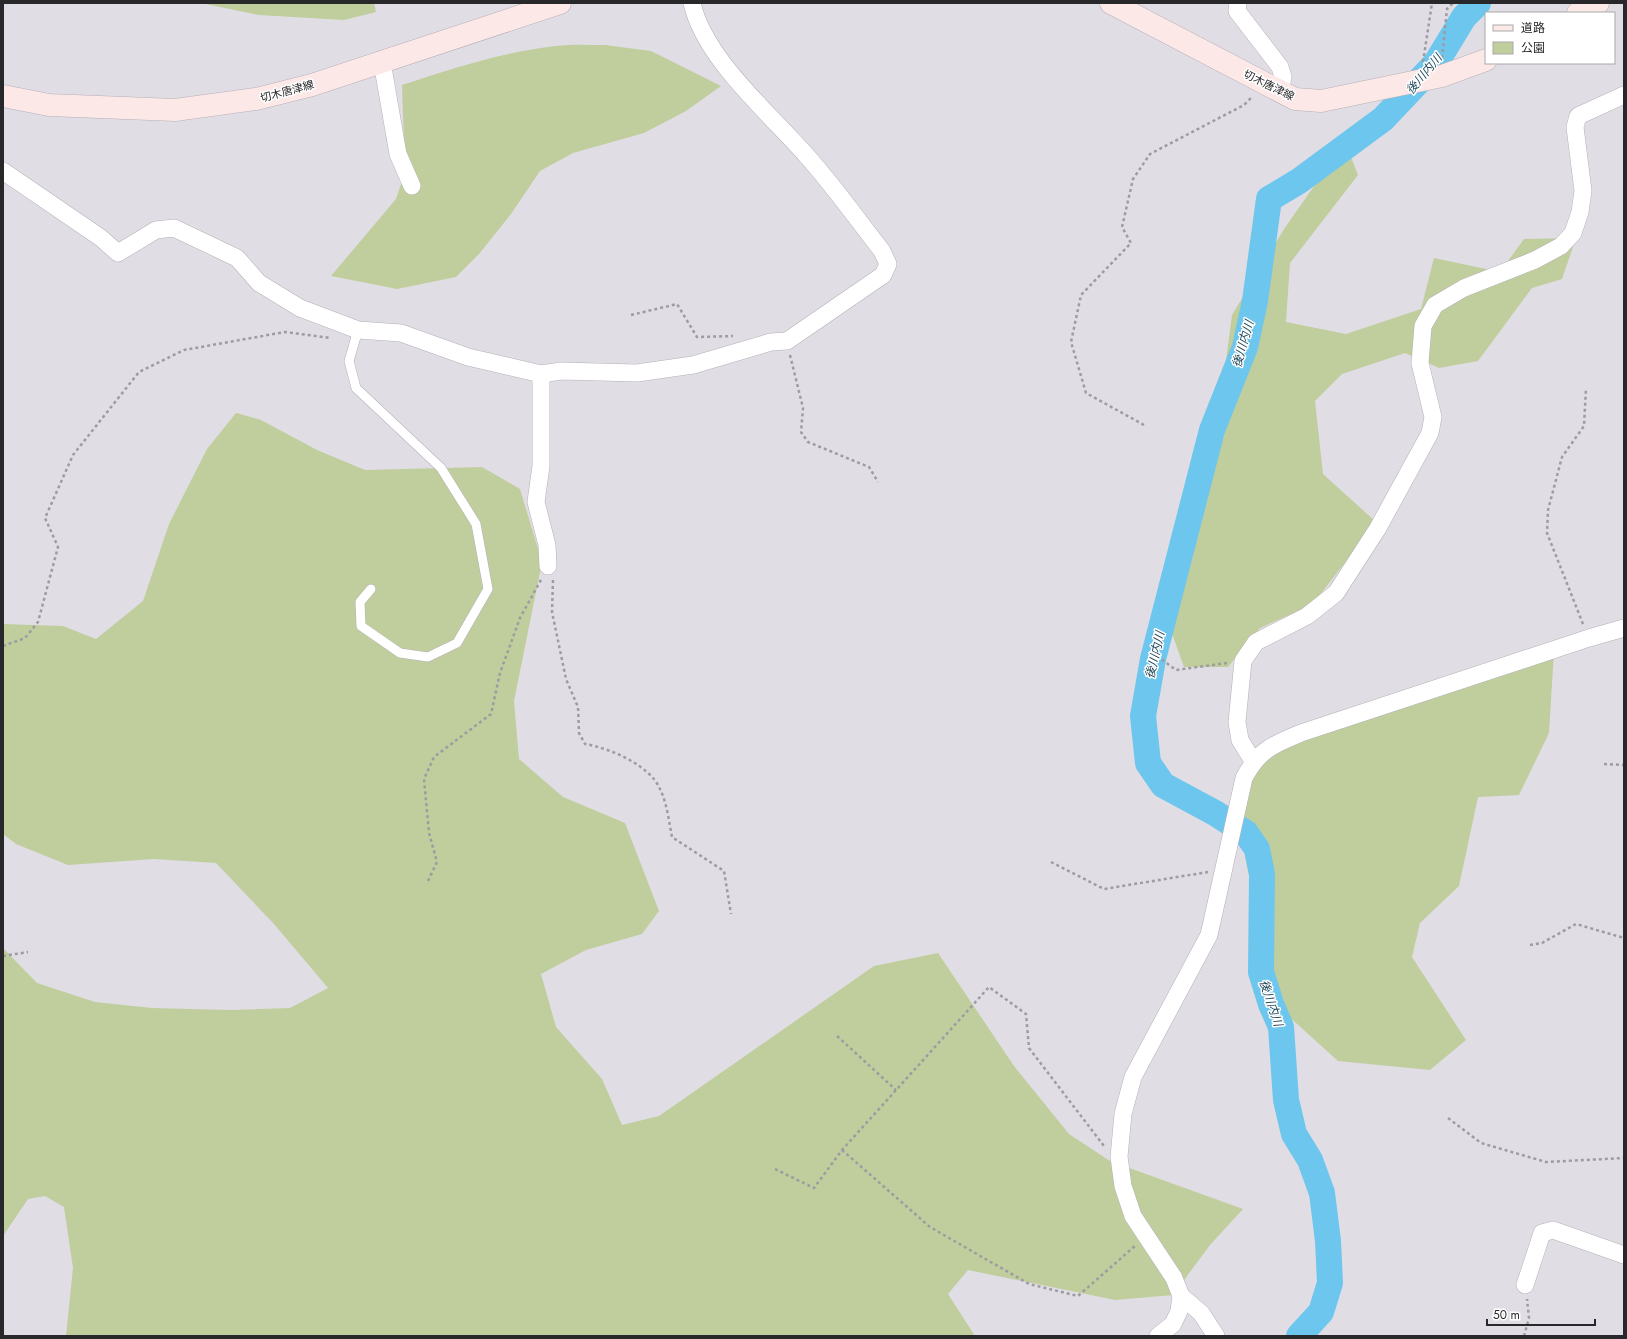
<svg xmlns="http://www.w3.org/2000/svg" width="1627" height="1339" font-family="Jost,'Noto Sans JP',sans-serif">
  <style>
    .green { fill: #bfce9c }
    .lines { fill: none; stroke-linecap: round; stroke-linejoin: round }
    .river { stroke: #6dc6ed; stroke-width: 26 }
    .service-casing { stroke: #b5b0b8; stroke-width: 10 }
    .minor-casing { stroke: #b5b0b8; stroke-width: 18 }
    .secondary-casing { stroke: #b5b0b8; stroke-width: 23 }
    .path { stroke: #9e9ba1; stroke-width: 2.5; stroke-dasharray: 3 3; stroke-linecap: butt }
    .service { stroke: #fff; stroke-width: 9 }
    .minor { stroke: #fff; stroke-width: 17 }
    .secondary { stroke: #fde8e8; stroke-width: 22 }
    .labels { text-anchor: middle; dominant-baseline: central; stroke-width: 3; stroke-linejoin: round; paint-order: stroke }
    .street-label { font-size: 11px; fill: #282729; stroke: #fff }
    .water-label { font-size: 12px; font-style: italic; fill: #1f4657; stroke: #fff }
  </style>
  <rect width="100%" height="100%" fill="#e1dde5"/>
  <g class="green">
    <polygon points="201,3 374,3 376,12 344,20 259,15"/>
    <path d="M605 45 651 51 721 86 686 111 644 133 573 153 540 171 511 214 479 254 456 277 397 289 331 276 396 199 405 172 402 85C453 68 503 52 556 46 572 44 589 45 605 45Z"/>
    <polygon points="1345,142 1358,175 1290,263 1286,322 1346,334 1421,309 1434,258 1500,272 1524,239 1576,238 1562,279 1532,288 1478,361 1439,368 1405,353 1342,374 1315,401 1323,474 1376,522 1313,604 1260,628 1228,667 1184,667 1171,631 1209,491 1232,315 1284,229"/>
    <polygon points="236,413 261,420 317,450 365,470 482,467 520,489 542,562 514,701 519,759 563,797 625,823 659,911 642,934 586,950 541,974 556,1027 602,1079 622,1125 659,1116 874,966 938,953 1014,1066 1069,1134 1110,1161 1243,1209 1210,1245 1173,1295 1115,1300 968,1270 948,1294 975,1336 66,1336 73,1268 64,1207 45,1196 28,1199 3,1236 3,948 37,983 95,1002 152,1008 231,1010 290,1008 328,988 274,924 216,863 154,859 68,865 16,844 3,834 3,624 63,626 96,639 143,601 169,524 207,449"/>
    <polygon points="1554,651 1549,733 1519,795 1478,797 1459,886 1420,923 1412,957 1466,1040 1430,1070 1338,1061 1275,1004 1233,797 1267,746"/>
  </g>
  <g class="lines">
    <polyline class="river" points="1299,1336 1321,1312 1330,1283 1328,1241 1322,1193 1310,1160 1294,1134 1286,1100 1281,1027 1271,1004 1261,972 1262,874 1257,849 1246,833 1215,813 1163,785 1148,763 1143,716 1153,659 1212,430 1245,347 1255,301 1269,199 1299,181 1383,119 1436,63 1464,17 1478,3"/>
    <g class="service-casing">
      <polyline id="service" points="358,330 349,361 356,388 441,468 476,524 488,589 457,643 428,657 400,653 361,626 360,602 371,589"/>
    </g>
    <g class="minor-casing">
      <g id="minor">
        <polyline points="1238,3 1237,11 1280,67 1283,77 1280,92"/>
        <polyline points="382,62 398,154 412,186"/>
        <path d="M3 171 101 238 118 253 156 230 174 228 237 258 259 283 300 308 358 330 401 333 468 357 541 374 561 371 637 373 693 365 771 342 787 341 883 275 888 264 882 251C857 219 833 185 806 155 769 113 704 58 692 3"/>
        <polyline points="541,374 541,466 536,502 547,545 548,566"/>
        <polyline points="1253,761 1240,740 1237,722 1243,661 1256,642 1307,616 1336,593 1378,528 1430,433 1433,417 1420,363 1423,326 1435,305 1464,288 1535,260 1561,246 1573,233 1580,212 1583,191 1575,127 1578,116 1624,95"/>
        <polyline points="1525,1285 1542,1233 1553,1230 1624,1255"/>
        <polyline points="1181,1296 1201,1313 1216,1336"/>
        <path d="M1158 1336 1173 1324 1179 1311 1181 1296 1174 1278 1133 1216 1123 1186 1119 1157 1123 1114 1133 1077 1209 935 1244 778C1259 750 1272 745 1301 733L1589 638 1624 628"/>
      </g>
    </g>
    <g class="secondary-casing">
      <g id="secondary">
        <polyline points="1111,3 1295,99 1321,101 1442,76 1486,60"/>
        <polyline points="1578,13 1598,3"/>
        <polyline points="3,96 49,105 175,110 256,99 312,85 560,3"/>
      </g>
    </g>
    <g class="path">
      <polyline points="1442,58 1447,9 1453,3"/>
      <polyline points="1423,62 1432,3"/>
      <polyline points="631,315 677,304 697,337 733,336"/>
      <polyline points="790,355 803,408 801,432 808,442 869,467 878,482"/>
      <polyline points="1144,425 1086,393 1071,342 1081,295 1131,243 1122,227 1133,179 1150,154 1244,105 1252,97"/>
      <path d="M553 580 552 612 566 679 578 707 579 733 585 744C609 748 650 765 660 789 667 803 669 822 672 837L724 871 731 914"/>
      <polyline points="1583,624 1547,533 1548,510 1562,457 1584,426 1586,388"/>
      <polyline points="3,646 25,638 38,622 58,547 45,518 73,455 139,372 184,350 285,332 331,338"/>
      <polyline points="1157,656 1176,670 1227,663"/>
      <polyline points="1604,764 1624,765"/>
      <polyline points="1051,862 1104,889 1208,872"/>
      <polyline points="428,881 437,862 429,833 424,779 434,757 491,714 500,673 520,618 542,578"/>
      <polyline points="1530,945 1542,943 1576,924 1624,938"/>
      <polyline points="3,956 28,952"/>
      <polyline points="837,1036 896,1090"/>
      <polyline points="1448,1118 1481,1143 1546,1162 1624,1158"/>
      <polyline points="842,1150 930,1227 1029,1284 1078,1296 1136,1245"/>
      <polyline points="775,1169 814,1188 842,1150 989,987 1026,1014 1029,1048 1104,1146"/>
      <polyline points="1524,1336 1529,1318 1527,1299"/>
    </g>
    <use href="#service" class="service"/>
    <use href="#minor" class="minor"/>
    <use href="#secondary" class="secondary"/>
  </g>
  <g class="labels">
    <g class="street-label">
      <text transform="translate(1269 85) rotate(26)">切木唐津線</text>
      <text transform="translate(287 91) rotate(-15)">切木唐津線</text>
    </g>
    <g class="water-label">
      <text transform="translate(1424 74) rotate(-50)">後川内川</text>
      <text transform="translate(1243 344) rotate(-74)">後川内川</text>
      <text transform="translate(1155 655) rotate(-77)">後川内川</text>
      <text transform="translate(1271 1003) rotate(71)">後川内川</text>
    </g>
  </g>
  <rect width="1627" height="1339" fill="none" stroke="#282729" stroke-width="8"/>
  <rect x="1485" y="12" width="130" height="52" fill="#ffffff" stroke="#a9a9a9"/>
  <rect x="1493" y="25" width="20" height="6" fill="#fde8e8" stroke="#a9a9a9"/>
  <text x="1521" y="32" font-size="12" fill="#282729">道路</text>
  <rect x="1493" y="42" width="20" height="12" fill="#bfce9c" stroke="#a9a9a9"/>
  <text x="1521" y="52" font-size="12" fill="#282729">公園</text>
  <path d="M1487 1319v6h108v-6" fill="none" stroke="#282729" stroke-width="2"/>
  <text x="1493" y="1319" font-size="12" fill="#282729" stroke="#ffffff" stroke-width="3" paint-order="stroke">50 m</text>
</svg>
